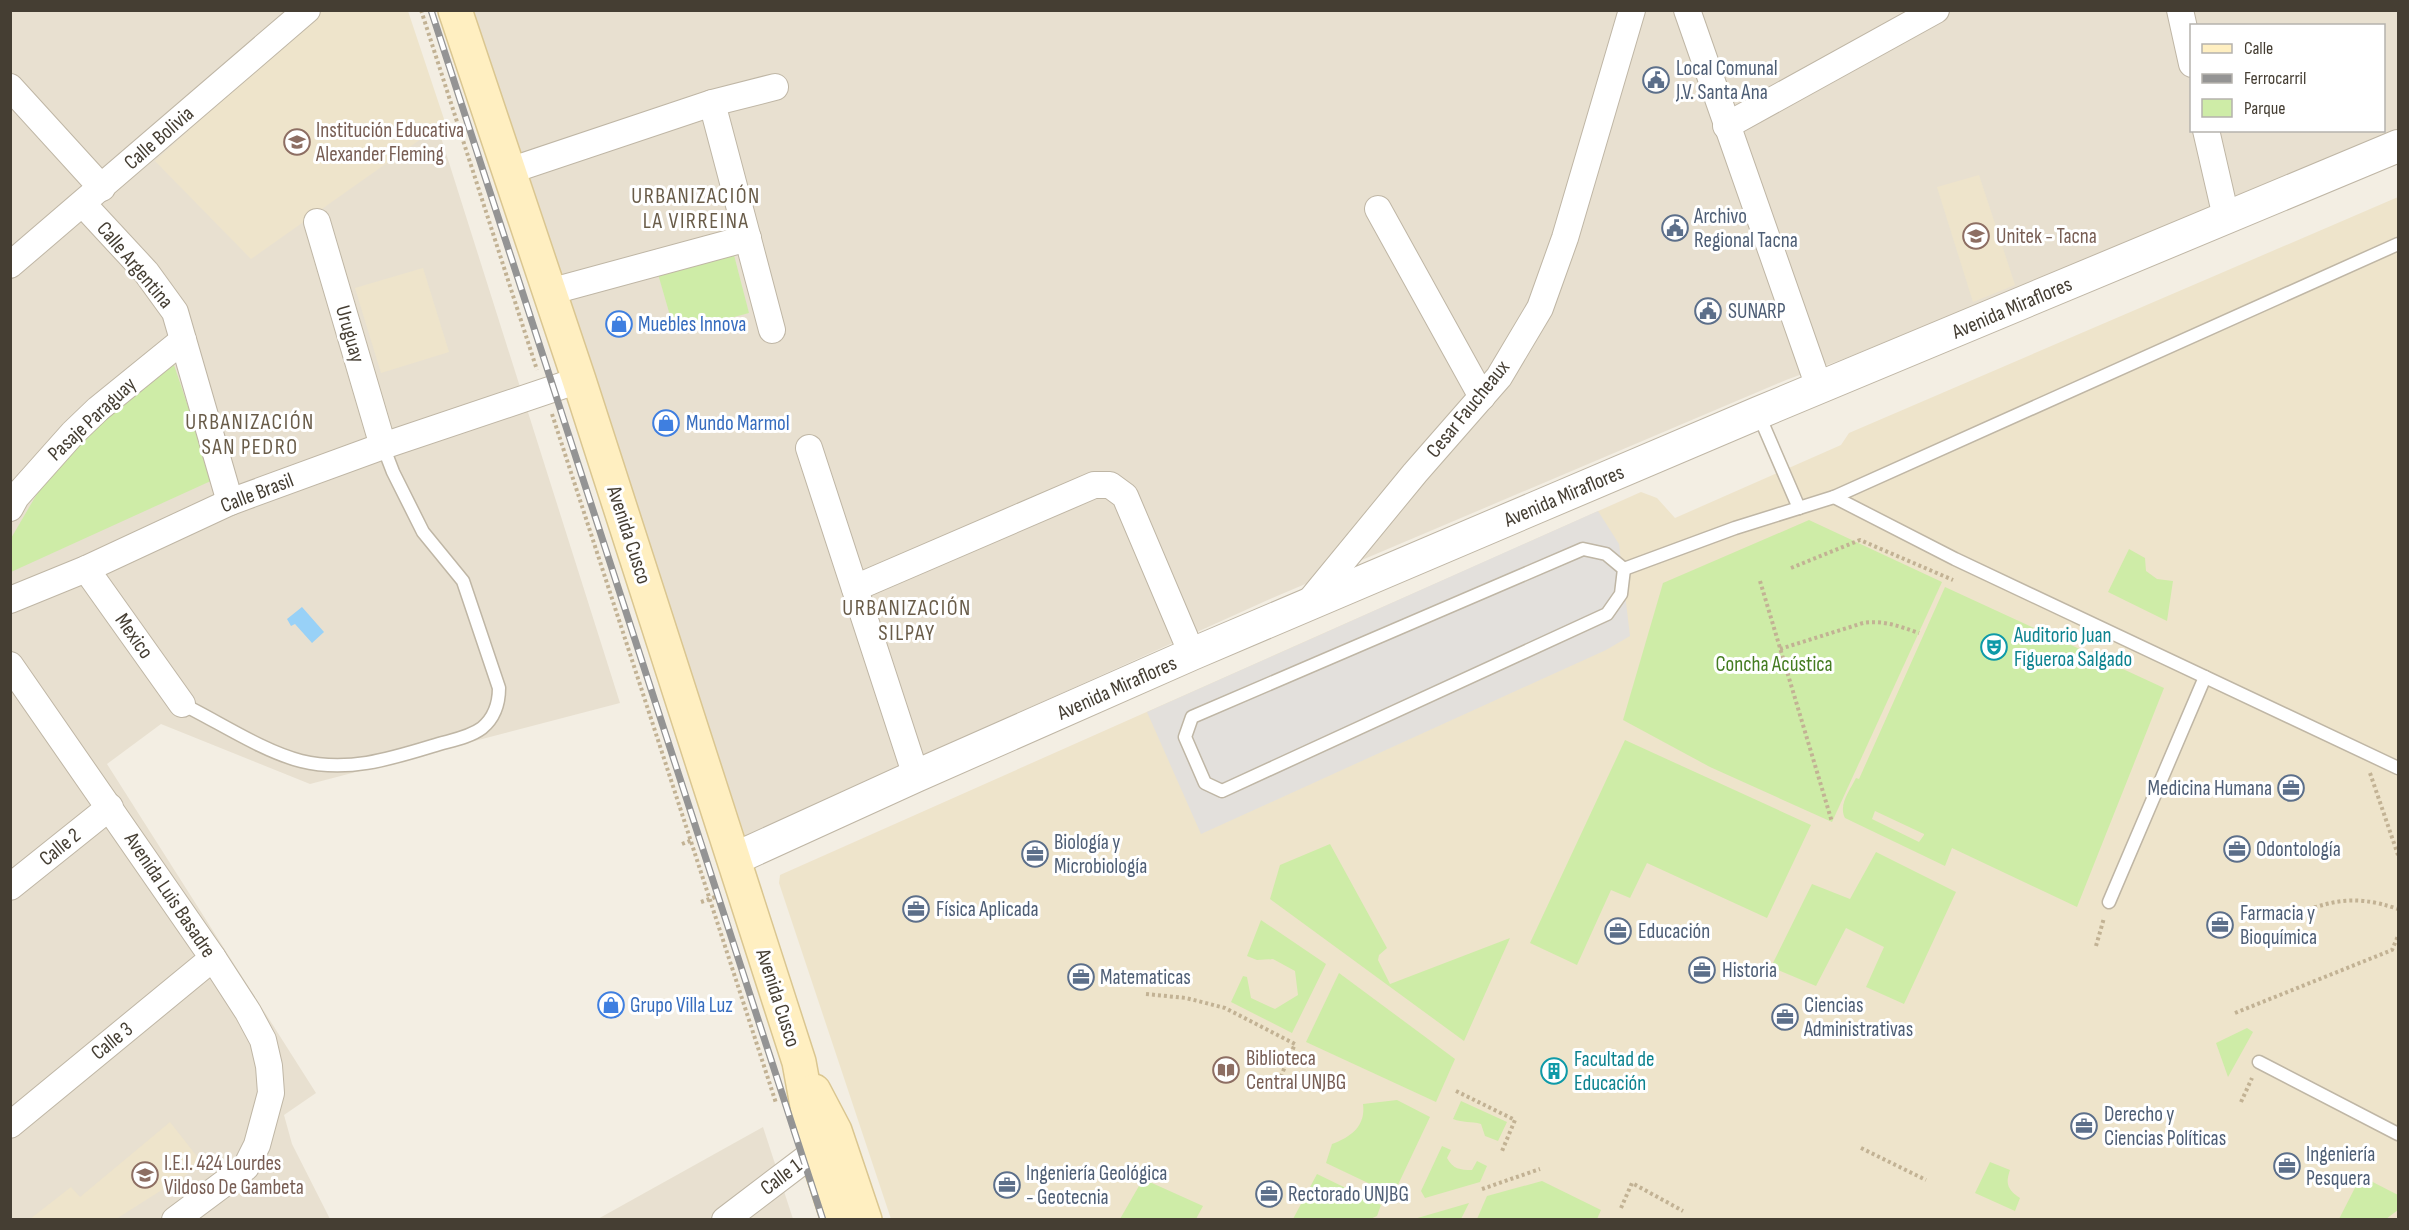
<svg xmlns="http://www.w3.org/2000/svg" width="2409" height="1230" font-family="'Sofia Sans Condensed',sans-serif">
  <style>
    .residential { fill: #e8e0d0; fill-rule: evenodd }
    .education { fill: #eee4cb }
    .green { fill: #ceeca7; fill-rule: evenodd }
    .parking { fill: #e3e0dc }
    .water { fill: #98d1f7 }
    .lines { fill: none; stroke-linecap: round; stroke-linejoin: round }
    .service-casing { stroke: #bfb6a5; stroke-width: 15 }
    .minor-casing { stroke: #bfb6a5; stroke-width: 28 }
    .tertiary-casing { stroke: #bfb6a5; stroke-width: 34 }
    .secondary-casing { stroke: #dac690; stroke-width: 36 }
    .path { stroke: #c2b294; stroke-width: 4; stroke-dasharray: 3 3; stroke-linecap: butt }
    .service { stroke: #fff; stroke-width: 12 }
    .minor { stroke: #fff; stroke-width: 26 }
    .tertiary { stroke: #fff; stroke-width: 32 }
    .secondary { stroke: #ffefc1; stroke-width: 33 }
    .rail-casing { stroke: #949494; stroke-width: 7 }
    .rail { stroke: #fff; stroke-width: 4.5; stroke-dasharray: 14; stroke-linecap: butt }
    .labels { text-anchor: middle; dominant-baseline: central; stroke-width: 6; stroke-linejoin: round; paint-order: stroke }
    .service-label { font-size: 21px; fill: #4e5e75; stroke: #fff; text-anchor: start }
    .education-label { font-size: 21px; fill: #785e54; stroke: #fff; text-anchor: start }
    .street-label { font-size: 21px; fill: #453e33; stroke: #fff }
    .shop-label { font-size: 21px; fill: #366cbe; stroke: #fff; text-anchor: start }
    .culture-label { font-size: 21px; fill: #0d838f; stroke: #fff; text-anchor: start }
    .park-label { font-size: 21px; fill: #447c21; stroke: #fff }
    .neighbourhood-label { font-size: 22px; letter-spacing: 1.5px; fill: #695c49; stroke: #fff }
  </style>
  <rect width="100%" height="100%" fill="#f3eee3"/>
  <g class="residential">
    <polygon points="10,11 401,11 620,703 310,784 161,724 107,764 316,1093 284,1115 292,1144 330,1219 11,1219"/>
    <path d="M472 11H2398V130L2260 190 1846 358 1786 380 1270 599 745 836ZM2192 26H2384V130H2192Z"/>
    <polygon points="763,1127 793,1219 596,1220"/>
  </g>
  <g class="education">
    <polygon points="319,11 408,11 445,122 251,259 155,161"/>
    <polygon points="1979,175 2015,285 1973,302 1937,187"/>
    <polygon points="2398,197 2398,1219 891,1219 779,883 780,875 1641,492 1657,498 1675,518 1841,445 1849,433"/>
    <polygon points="423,268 449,352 381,373 355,288"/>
    <polygon points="170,1122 203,1164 116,1219 30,1219 71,1187 80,1197"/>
  </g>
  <g class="green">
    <polygon points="734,255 749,313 675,333 658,274"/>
    <polygon points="174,365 213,480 11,572 10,540 48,475 78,442 146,383"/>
    <polygon points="1809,520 1942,582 1832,822 1710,767 1623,720 1663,583"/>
    <polygon points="2129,549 2145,558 2146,571 2157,579 2173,581 2167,621 2108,592"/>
    <path d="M1945 587 2164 688 2077 907 1952 848 1945 866 1845 818C1838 805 1850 790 1856 778L1859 779ZM1875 811 1924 834V835L1919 842 1872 819Z"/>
    <polygon points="1625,740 1811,825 1767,918 1647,863 1630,898 1611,890 1577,965 1530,943"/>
    <polygon points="1330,844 1387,948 1379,955 1378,960 1390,984 1510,938 1464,1041 1270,899 1280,865"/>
    <polygon points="1876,852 1956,892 1904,1004 1866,987 1884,947 1846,928 1816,986 1771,967 1812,884 1850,899"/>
    <polygon points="1261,920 1326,964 1292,1033 1231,1002 1243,976 1247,977 1251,998 1275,1009 1298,995 1295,971 1273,959 1257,960 1247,956"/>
    <polygon points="1339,973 1455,1059 1436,1102 1306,1042"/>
    <polygon points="2247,1028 2253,1032 2228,1077 2216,1043"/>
    <path d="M1397 1100 1430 1117 1395 1191 1387 1192 1326 1163 1332 1144C1351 1137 1366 1126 1363 1104Z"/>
    <path d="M1461 1101 1507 1122 1498 1141 1485 1136 1481 1124C1471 1121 1463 1123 1453 1119Z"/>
    <path d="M1442 1146 1451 1150 1447 1158C1453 1169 1460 1170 1472 1170L1477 1161 1487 1166 1480 1182 1425 1198 1421 1191Z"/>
    <path d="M1990 1162 2010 1170C2005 1184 2008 1190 2020 1198L2015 1211 1975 1193Z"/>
    <polygon points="1317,1174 1381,1205 1377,1216 1368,1220 1293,1219"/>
    <polygon points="2361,1176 2398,1195 2398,1210 2386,1219 2339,1219"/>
    <polygon points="1143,1179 1203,1206 1196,1219 1120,1219"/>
    <polygon points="1542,1181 1601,1210 1597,1219 1477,1219 1487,1196"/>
    <polygon points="1469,1203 1461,1219 1414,1219"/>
  </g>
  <polygon class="parking" points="1598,511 1619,544 1630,636 1606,650 1201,834 1147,712"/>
  <polygon class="water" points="302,607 324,632 312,643 295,624 291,626 287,619"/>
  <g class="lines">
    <g class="service-casing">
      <g id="service">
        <polyline points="1758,413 1799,508"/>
        <polyline points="1834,497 1955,559 2398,768"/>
        <polygon points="1583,549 1606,554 1624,569 1621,594 1607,614 1222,791 1205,783 1185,737 1192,717"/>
        <polyline points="1624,569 1735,528 1834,497 2398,244"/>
        <path d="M182 704C219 722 262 751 301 761 349 773 393 758 439 744 453 740 470 737 482 728 494 718 499 704 499 688L463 581 423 532 393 472 383 446"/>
        <polyline points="2109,902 2205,677"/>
        <polyline points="2259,1062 2398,1134"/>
      </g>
    </g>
    <g class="minor-casing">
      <g id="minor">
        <polyline points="1687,10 1819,387"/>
        <polyline points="2180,10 2192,64"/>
        <polyline points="10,87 102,188"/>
        <polyline points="712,103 772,330"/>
        <polyline points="1726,126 1936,10"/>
        <polyline points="2206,130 2226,217"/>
        <polyline points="509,171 712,103 775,87"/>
        <polyline points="83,204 146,272 175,312 230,502"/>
        <polyline points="1378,209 1482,397"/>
        <polyline points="317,222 383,446"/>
        <polyline points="10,265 307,10"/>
        <polyline points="549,292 748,238"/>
        <polyline points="809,448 916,776"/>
        <polyline points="10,508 16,497 73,433 98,409 183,340"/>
        <polyline points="86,569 182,704"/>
        <polyline points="855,588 1094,485 1110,485 1125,496 1192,654"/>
        <polyline points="10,600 86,569 230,502 383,446 579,380"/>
        <polyline points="1305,607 1415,473 1499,377 1540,308 1565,238 1632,10"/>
        <polyline points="10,665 213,958 248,1012 263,1040 269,1066 271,1093 257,1145 246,1167 175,1220"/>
        <polyline points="10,887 110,807"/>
        <polyline points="10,1125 213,958"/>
        <polyline points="725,1220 804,1160 828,1138"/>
      </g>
    </g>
    <g class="tertiary-casing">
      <polyline id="tertiary" points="734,859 916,776 1192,654 1758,413 2398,146"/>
    </g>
    <g class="secondary-casing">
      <g id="secondary">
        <polyline points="455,10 579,380 799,1062 815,1149 838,1220"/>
        <polyline points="814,1091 835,1131 865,1220"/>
      </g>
    </g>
    <g class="path">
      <polyline points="421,10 537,370"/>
      <polyline points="552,414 776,1103"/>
      <polyline points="1791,568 1860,540 1953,580"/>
      <polyline points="1760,581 1832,822"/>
      <path d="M1780 649 1863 623C1883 620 1899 626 1919 633"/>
      <polyline points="2370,773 2398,855"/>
      <polyline points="682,844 692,840"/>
      <polyline points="701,902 718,896"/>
      <path d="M2280 919C2328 903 2348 892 2398 909"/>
      <polyline points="2096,946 2104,918"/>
      <polyline points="1146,994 1186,998 1225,1008 1295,1044 1277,1085"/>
      <polyline points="2235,1013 2392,950 2398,936"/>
      <polyline points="1456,1091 1515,1120 1502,1151"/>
      <polyline points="2241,1102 2252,1078"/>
      <polyline points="1861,1148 1926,1180"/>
      <polyline points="1482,1189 1540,1169"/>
      <polyline points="1621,1208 1632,1183 1683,1211"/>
      <polyline points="1730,1220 1730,1219"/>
    </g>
    <use href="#service" class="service"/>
    <use href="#minor" class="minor"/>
    <use href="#tertiary" class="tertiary"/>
    <use href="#secondary" class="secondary"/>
    <g class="rail-casing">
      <polyline id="rail" points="431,10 823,1220"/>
    </g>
    <use href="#rail" class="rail"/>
  </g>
  <defs>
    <g id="civic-ring" transform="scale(1.35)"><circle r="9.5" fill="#fff" stroke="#5c6f8a" stroke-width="1.5"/><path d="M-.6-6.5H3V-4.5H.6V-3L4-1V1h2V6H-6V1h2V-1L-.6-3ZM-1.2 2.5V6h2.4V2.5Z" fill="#5c6f8a"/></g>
    <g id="school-ring" transform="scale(1.35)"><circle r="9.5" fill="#fff" stroke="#8d6e63" stroke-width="1.5"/><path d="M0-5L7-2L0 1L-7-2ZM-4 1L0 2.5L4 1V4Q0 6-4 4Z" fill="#8d6e63"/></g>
    <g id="shop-ring" transform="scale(1.35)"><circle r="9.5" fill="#fff" stroke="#3f7fe0" stroke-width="1.5"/><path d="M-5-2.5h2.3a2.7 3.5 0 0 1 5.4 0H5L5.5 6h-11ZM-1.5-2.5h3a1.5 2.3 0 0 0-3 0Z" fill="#3f7fe0"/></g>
    <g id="theatre-ring" transform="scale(1.35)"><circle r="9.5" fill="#fff" stroke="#0f9aa8" stroke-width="1.5"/><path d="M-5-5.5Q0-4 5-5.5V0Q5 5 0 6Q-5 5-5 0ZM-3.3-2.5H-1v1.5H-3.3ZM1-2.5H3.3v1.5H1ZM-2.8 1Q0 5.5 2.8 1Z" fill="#0f9aa8"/></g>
    <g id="office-ring" transform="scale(1.35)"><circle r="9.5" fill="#fff" stroke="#5c6f8a" stroke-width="1.5"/><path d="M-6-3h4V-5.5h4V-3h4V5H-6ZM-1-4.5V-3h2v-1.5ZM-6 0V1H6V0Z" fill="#5c6f8a"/></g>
    <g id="library-ring" transform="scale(1.35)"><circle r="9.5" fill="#fff" stroke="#8d6e63" stroke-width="1.5"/><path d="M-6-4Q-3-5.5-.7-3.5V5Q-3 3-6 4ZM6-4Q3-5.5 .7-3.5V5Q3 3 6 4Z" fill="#8d6e63"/></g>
    <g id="building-ring" transform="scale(1.35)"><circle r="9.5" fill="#fff" stroke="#0f9aa8" stroke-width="1.5"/><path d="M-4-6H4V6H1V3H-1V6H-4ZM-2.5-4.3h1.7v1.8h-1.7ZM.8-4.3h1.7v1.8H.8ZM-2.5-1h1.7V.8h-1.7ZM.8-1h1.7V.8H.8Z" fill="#0f9aa8"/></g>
  </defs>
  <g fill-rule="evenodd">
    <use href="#civic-ring" x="1656" y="80"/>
    <use href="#school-ring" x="297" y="142"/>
    <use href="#civic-ring" x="1675" y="228"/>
    <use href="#school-ring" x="1976" y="236"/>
    <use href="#civic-ring" x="1708" y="311"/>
    <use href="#shop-ring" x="619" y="324"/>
    <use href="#shop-ring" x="666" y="423"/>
    <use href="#theatre-ring" x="1994" y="647"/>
    <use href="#office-ring" x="2291" y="788"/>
    <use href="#office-ring" x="2237" y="849"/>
    <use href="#office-ring" x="1035" y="854"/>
    <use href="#office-ring" x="916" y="909"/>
    <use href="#office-ring" x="2220" y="925"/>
    <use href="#office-ring" x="1618" y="931"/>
    <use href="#office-ring" x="1702" y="970"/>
    <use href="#office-ring" x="1081" y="977"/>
    <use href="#shop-ring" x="611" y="1005"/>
    <use href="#office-ring" x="1785" y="1017"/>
    <use href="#library-ring" x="1226" y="1070"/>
    <use href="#building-ring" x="1554" y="1071"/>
    <use href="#office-ring" x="2084" y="1126"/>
    <use href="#office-ring" x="2287" y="1166"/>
    <use href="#school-ring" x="145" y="1175"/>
    <use href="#office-ring" x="1007" y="1185"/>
    <use href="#office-ring" x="1269" y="1194"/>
  </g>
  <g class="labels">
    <g class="service-label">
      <text x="1676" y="68">Local Comunal<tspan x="1676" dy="24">J.V. Santa Ana</tspan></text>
      <text x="1694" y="216">Archivo<tspan x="1694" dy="24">Regional Tacna</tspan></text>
      <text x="1728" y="311">SUNARP</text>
      <text x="2272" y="788" text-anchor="end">Medicina Humana</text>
      <text x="1054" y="842">Biología y<tspan x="1054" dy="24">Microbiología</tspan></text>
      <text x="2256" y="849">Odontología</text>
      <text x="936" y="909">Física Aplicada</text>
      <text x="2240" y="913">Farmacia y<tspan x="2240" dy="24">Bioquímica</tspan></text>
      <text x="1638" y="931">Educación</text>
      <text x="1722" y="970">Historia</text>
      <text x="1100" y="977">Matematicas</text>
      <text x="1804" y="1005">Ciencias<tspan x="1804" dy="24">Administrativas</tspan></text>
      <text x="2104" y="1114">Derecho y<tspan x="2104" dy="24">Ciencias Políticas</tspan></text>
      <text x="2306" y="1154">Ingeniería<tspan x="2306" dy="24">Pesquera</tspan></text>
      <text x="1026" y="1173">Ingeniería Geológica<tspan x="1026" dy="24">- Geotecnia</tspan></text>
      <text x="1288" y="1194">Rectorado UNJBG</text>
    </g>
    <g class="education-label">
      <text x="316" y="130">Institución Educativa<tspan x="316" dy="24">Alexander Fleming</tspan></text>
      <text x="1996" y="236">Unitek - Tacna</text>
      <text x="1246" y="1058">Biblioteca<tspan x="1246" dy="24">Central UNJBG</tspan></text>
      <text x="164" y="1163">I.E.I. 424 Lourdes<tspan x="164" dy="24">Vildoso De Gambeta</tspan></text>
    </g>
    <g class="street-label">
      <text transform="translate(159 138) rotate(-41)">Calle Bolivia</text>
      <text transform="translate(135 265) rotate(50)">Calle Argentina</text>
      <text transform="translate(2012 308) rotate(-23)">Avenida Miraflores</text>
      <text transform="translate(350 334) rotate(74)">Uruguay</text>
      <text transform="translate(1468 409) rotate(-51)">Cesar Faucheaux</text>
      <text transform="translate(92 419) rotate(-43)">Pasaje Paraguay</text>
      <text transform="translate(257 493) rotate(-21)">Calle Brasil</text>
      <text transform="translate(1564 496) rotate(-23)">Avenida Miraflores</text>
      <text transform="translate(629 535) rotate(72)">Avenida Cusco</text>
      <text transform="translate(134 636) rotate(55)">Mexico</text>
      <text transform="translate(1117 688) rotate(-24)">Avenida Miraflores</text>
      <text transform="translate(60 847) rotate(-39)">Calle 2</text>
      <text transform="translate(170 895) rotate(56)">Avenida Luis Basadre</text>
      <text transform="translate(778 998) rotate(72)">Avenida Cusco</text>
      <text transform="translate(112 1041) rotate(-39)">Calle 3</text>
      <text transform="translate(781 1177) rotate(-37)">Calle 1</text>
    </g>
    <g class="shop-label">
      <text x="638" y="324">Muebles Innova</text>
      <text x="686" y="423">Mundo Marmol</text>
      <text x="630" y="1005">Grupo Villa Luz</text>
    </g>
    <g class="culture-label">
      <text x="2014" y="635">Auditorio Juan<tspan x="2014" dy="24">Figueroa Salgado</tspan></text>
      <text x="1574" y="1059">Facultad de<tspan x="1574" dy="24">Educación</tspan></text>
    </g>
    <g class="park-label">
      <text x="1774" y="664">Concha Acústica</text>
    </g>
    <g class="neighbourhood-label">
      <text x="696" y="196">URBANIZACIÓN<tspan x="696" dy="25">LA VIRREINA</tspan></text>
      <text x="250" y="422">URBANIZACIÓN<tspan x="250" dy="25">SAN PEDRO</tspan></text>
      <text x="907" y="608">URBANIZACIÓN<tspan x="907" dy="25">SILPAY</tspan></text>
    </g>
  </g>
  <rect width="2409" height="1230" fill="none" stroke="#453e33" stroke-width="24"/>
  <rect x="2190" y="24" width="195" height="108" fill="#ffffff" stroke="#b5b2ad" stroke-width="1.5"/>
  <rect x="2202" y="44" width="30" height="9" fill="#ffefc1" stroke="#b5b2ad" stroke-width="1.5"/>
  <text x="2244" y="54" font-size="18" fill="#453e33">Calle</text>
  <rect x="2202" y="74" width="30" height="9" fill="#949494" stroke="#b5b2ad" stroke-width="1.5"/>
  <text x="2244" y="84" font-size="18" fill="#453e33">Ferrocarril</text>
  <rect x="2202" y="99" width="30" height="18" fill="#ceeca7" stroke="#b5b2ad" stroke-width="1.5"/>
  <text x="2244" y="114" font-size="18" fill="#453e33">Parque</text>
</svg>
